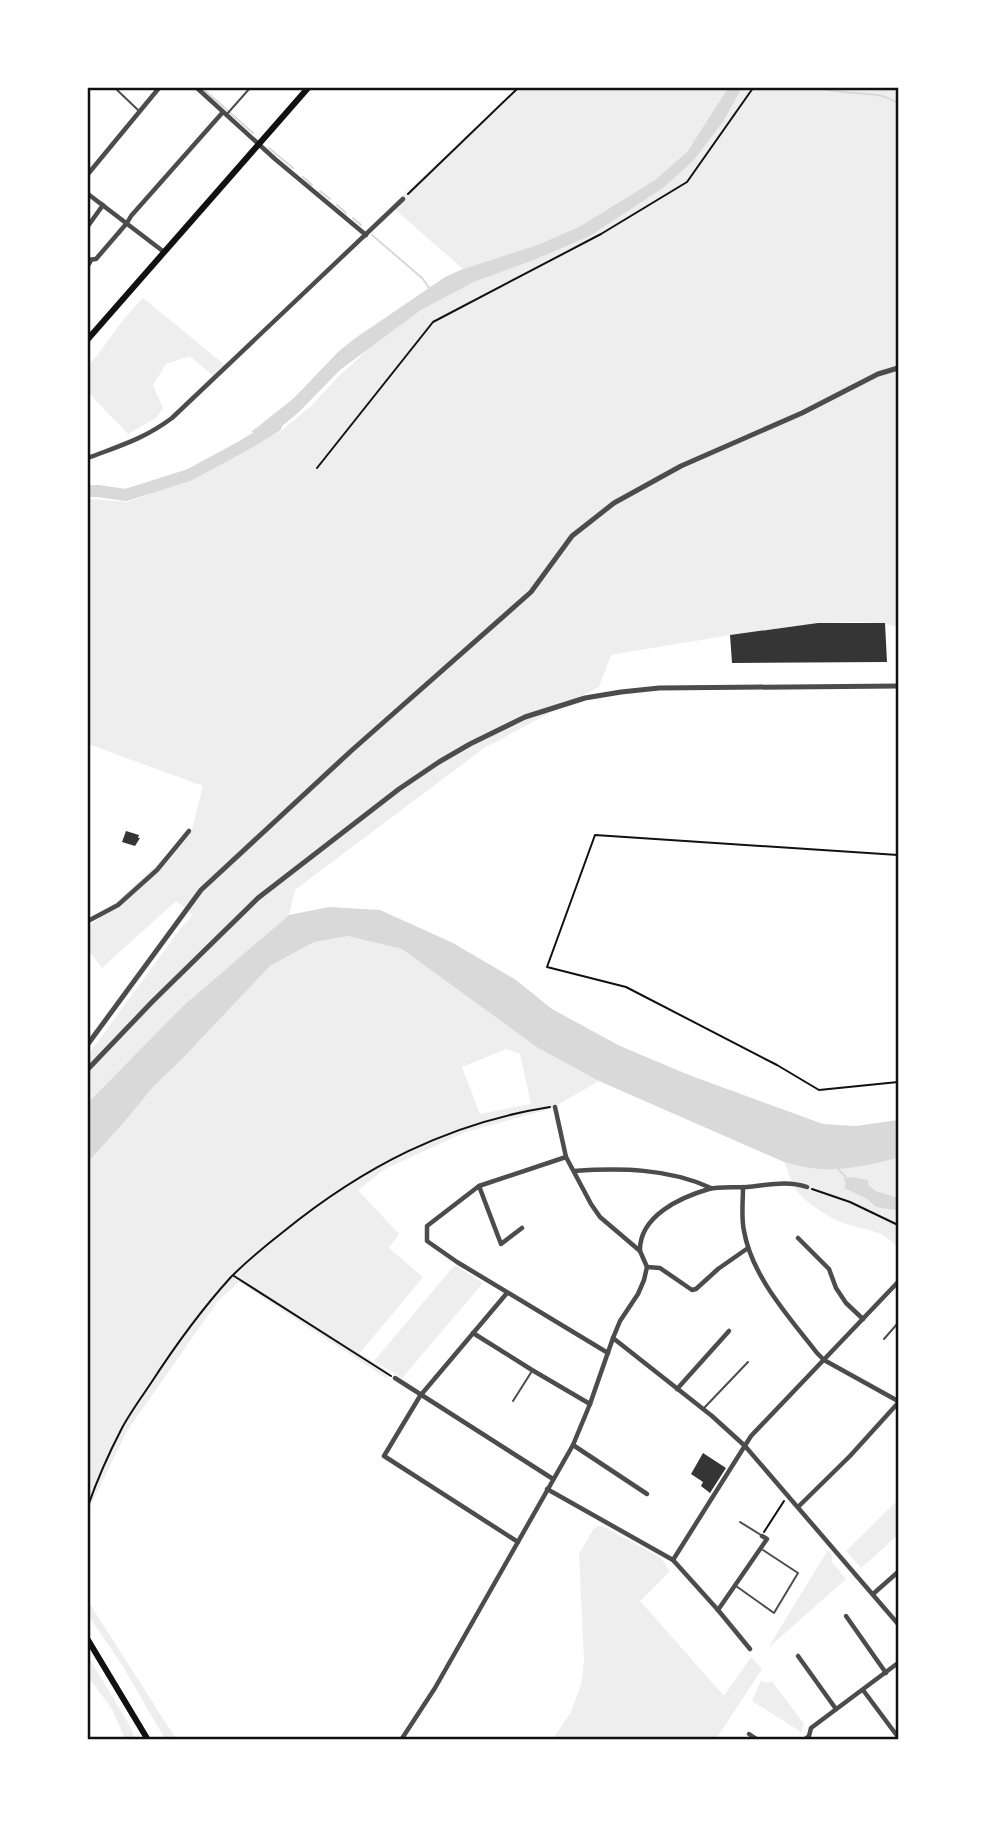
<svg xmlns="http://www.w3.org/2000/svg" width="986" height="1827" font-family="'PT Serif',serif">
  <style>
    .green { fill: #eee; fill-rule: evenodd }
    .water { fill: #d9d9d9 }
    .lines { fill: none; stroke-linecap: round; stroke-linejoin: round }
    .stream { stroke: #d9d9d9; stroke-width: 2 }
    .river { stroke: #d9d9d9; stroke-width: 12 }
    .building { fill: #353535 }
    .path { stroke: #111; stroke-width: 2 }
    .service { stroke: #4c4c4c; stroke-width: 2 }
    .minor { stroke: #4c4c4c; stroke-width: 4.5 }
    .tertiary { stroke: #4c4c4c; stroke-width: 5 }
    .primary { stroke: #111; stroke-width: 6 }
    .neatline { fill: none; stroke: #111; stroke-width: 2.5 }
  </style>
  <rect width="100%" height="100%" fill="#fff"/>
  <g class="green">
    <polygon points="518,88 728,88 687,152 655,180 579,227 537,245 463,269 391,206"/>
    <path d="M742 88H898V627C864 617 811 624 776 629 720 636 666 646 611 655L599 687 484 748 295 890 289 915 183 1006 88 1105V1055L181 928 193 915 176 901 102 968 88 950V928L191 833 203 786 88 744V499L128 502 190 479 281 431 310 407 341 374 372 346 421 310 474 282 534 260 590 236 663 188 693 161 723 122Z"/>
    <polygon points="143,298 225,365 213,376 190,356 166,364 153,385 163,408 156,418 128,434 88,392 88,365 97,356 123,320"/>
    <path d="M348 936 402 949 538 1048 599 1081 550 1109 466 1132 385 1169 358 1190 399 1234 389 1248 423 1277 360 1353 391 1373 386 1378 239 1282 218 1301 127 1431 88 1511V1162L125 1121 153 1087 182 1059 270 966 314 942ZM506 1049 520 1054 531 1104 480 1114 462 1067Z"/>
    <path d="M898 1158V1202V1198L876 1191 869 1186 846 1183 845 1188 867 1199 872 1204 895 1210 898 1207V1249C884 1229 866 1231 844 1223 829 1218 804 1202 795 1188 790 1181 788 1170 784 1162L810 1168 863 1166Z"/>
    <polygon points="455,1265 483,1283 402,1378 374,1361"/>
    <polygon points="898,1500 898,1535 861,1568 846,1551"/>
    <polygon points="598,1526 602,1526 661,1558 670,1571 640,1601 724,1696 751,1657 762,1669 716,1739 553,1739 571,1712 581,1685 584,1660 579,1554 593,1530"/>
    <polygon points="828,1550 832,1554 832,1562 846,1579 768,1648"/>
    <polygon points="88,1601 176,1739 165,1739 124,1668 88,1615"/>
    <polygon points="88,1656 130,1726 135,1739 125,1739 112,1709 92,1682 88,1681"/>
    <polygon points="761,1680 767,1683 772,1681 804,1724 801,1732 752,1701"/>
  </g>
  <g class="water">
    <polygon points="728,88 742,88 723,122 693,161 663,188 590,236 534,260 474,282 421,310 340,370 300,411 269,437 251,432 294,398 338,352 354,339 445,277 463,269 537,245 579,227 655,180 687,152"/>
    <path d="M329 907 380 910 453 943 516 980 552 1009 620 1046 689 1075 823 1124 856 1126 898 1120V1158C870 1165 841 1172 811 1168 802 1167 793 1164 784 1162L599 1081 538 1048 402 949 348 936 314 942 270 966 182 1059 153 1087 125 1121 88 1162V1105L90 1101 183 1006 289 915Z"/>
    <polygon points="851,1177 868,1180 869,1186 876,1191 898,1198 898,1207 895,1210 876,1207 867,1199 844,1188 846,1183 843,1179"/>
  </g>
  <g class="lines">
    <g class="stream">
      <polyline points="202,88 253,133"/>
      <path d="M822 88C849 97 874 88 898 103"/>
      <polyline points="269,148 293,168"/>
      <polyline points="303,177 312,185"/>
      <polyline points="320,191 330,199"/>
      <polyline points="337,205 346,213"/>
      <polyline points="353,218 361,225"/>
      <polyline points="372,235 422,278 430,289"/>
      <polyline points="838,1169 846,1177"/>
    </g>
    <polyline class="river" points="88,491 98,491 126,495 189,475 241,447 276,426"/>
  </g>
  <g class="building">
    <polygon points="818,623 885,623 887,662 732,663 730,635"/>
    <polygon points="126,831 139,835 138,838 140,838 135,846 122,842"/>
    <polygon points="703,1453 726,1468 710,1493 701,1486 703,1482 691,1474"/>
  </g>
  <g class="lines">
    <g class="path">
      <polyline points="408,194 518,88"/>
      <polyline points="317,468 433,322 601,234 687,182 753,88"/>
      <polyline points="898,855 595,835 547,967 626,987 777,1065 819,1090 898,1082"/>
      <polyline points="812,1189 850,1202 898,1225"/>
      <polyline points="234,1276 391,1376"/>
      <path d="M88 1506C97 1480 109 1453 122 1428 130 1413 141 1398 151 1383 175 1346 201 1310 231 1277 247 1261 265 1246 283 1232 363 1167 448 1123 550 1107"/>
      <polyline points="764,1532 784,1501"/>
    </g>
    <g class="service">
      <polyline points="115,88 138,110"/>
      <polyline points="227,114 250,88"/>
      <polyline points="88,268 92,261"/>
      <polyline points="884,1339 898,1323"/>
      <polyline points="513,1401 532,1371"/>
      <polyline points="704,1408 748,1362"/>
      <polyline points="740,1522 761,1535"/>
      <polyline points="736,1586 774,1613 798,1573 763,1550"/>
    </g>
    <g class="minor">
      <polyline points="197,88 275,159 366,235"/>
      <polyline points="88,174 159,88"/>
      <polyline points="88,194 164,252"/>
      <polyline points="88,226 103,205"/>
      <polyline points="88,260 96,259 127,223 131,216 223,112"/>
      <path d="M88 458C119 446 144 439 172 418L403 199"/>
      <polyline points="88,921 118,905 157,870 189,831"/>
      <polyline points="566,1157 479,1186 427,1226 427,1241 457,1262 608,1353"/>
      <path d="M574 1171C620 1168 668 1168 711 1188"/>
      <polyline points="479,1186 501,1244 522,1228"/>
      <path d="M743 1187C743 1202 741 1218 744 1231 752 1277 790 1318 817 1353L824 1360 898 1401"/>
      <polyline points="798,1238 829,1269 836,1288 846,1303 863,1319"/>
      <path d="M640 1251C639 1216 681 1197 709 1189 721 1186 735 1188 747 1187 768 1185 787 1180 807 1187"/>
      <polyline points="647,1267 660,1268 692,1290 696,1289 718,1269 748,1248"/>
      <polyline points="507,1293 420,1396 384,1456 518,1542"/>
      <polyline points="473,1333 532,1370 590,1404"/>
      <polyline points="613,1338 712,1416 745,1446 898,1624"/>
      <polyline points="395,1378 553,1479"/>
      <polyline points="677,1389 729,1331"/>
      <polyline points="573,1445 647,1494"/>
      <polyline points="547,1489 673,1560 718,1610 750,1649"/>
      <polyline points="798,1507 850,1456 898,1403"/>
      <polyline points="673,1560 751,1436 898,1282"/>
      <polyline points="873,1594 898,1572"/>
      <polyline points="718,1610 767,1539 762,1536"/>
      <polyline points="846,1616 886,1673"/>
      <polyline points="798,1656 836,1709"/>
      <polyline points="863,1690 898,1737"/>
      <polyline points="749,1734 758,1740"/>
      <polyline points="401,1740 435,1688 573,1445 590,1404 613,1338 620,1321 638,1294 644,1280 647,1267 640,1251 600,1217 591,1204 566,1157 555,1107"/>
      <polyline points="804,1740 809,1736 811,1728 898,1663"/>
    </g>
    <g class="tertiary">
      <polyline points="88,1044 201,890 351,751 531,592 572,536 614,503 681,466 802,413 878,374 898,368"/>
      <polyline points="88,1069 152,1002 258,898 399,789 439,762 470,744 525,717 585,698 621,692 659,688 898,686"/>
    </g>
    <g class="primary">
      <polyline points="88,339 308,88"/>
      <polyline points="88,1640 148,1740"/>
    </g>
  </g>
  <rect width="986" height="1827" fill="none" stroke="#ffffff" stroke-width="178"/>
  <rect x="89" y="89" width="808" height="1649" class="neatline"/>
</svg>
